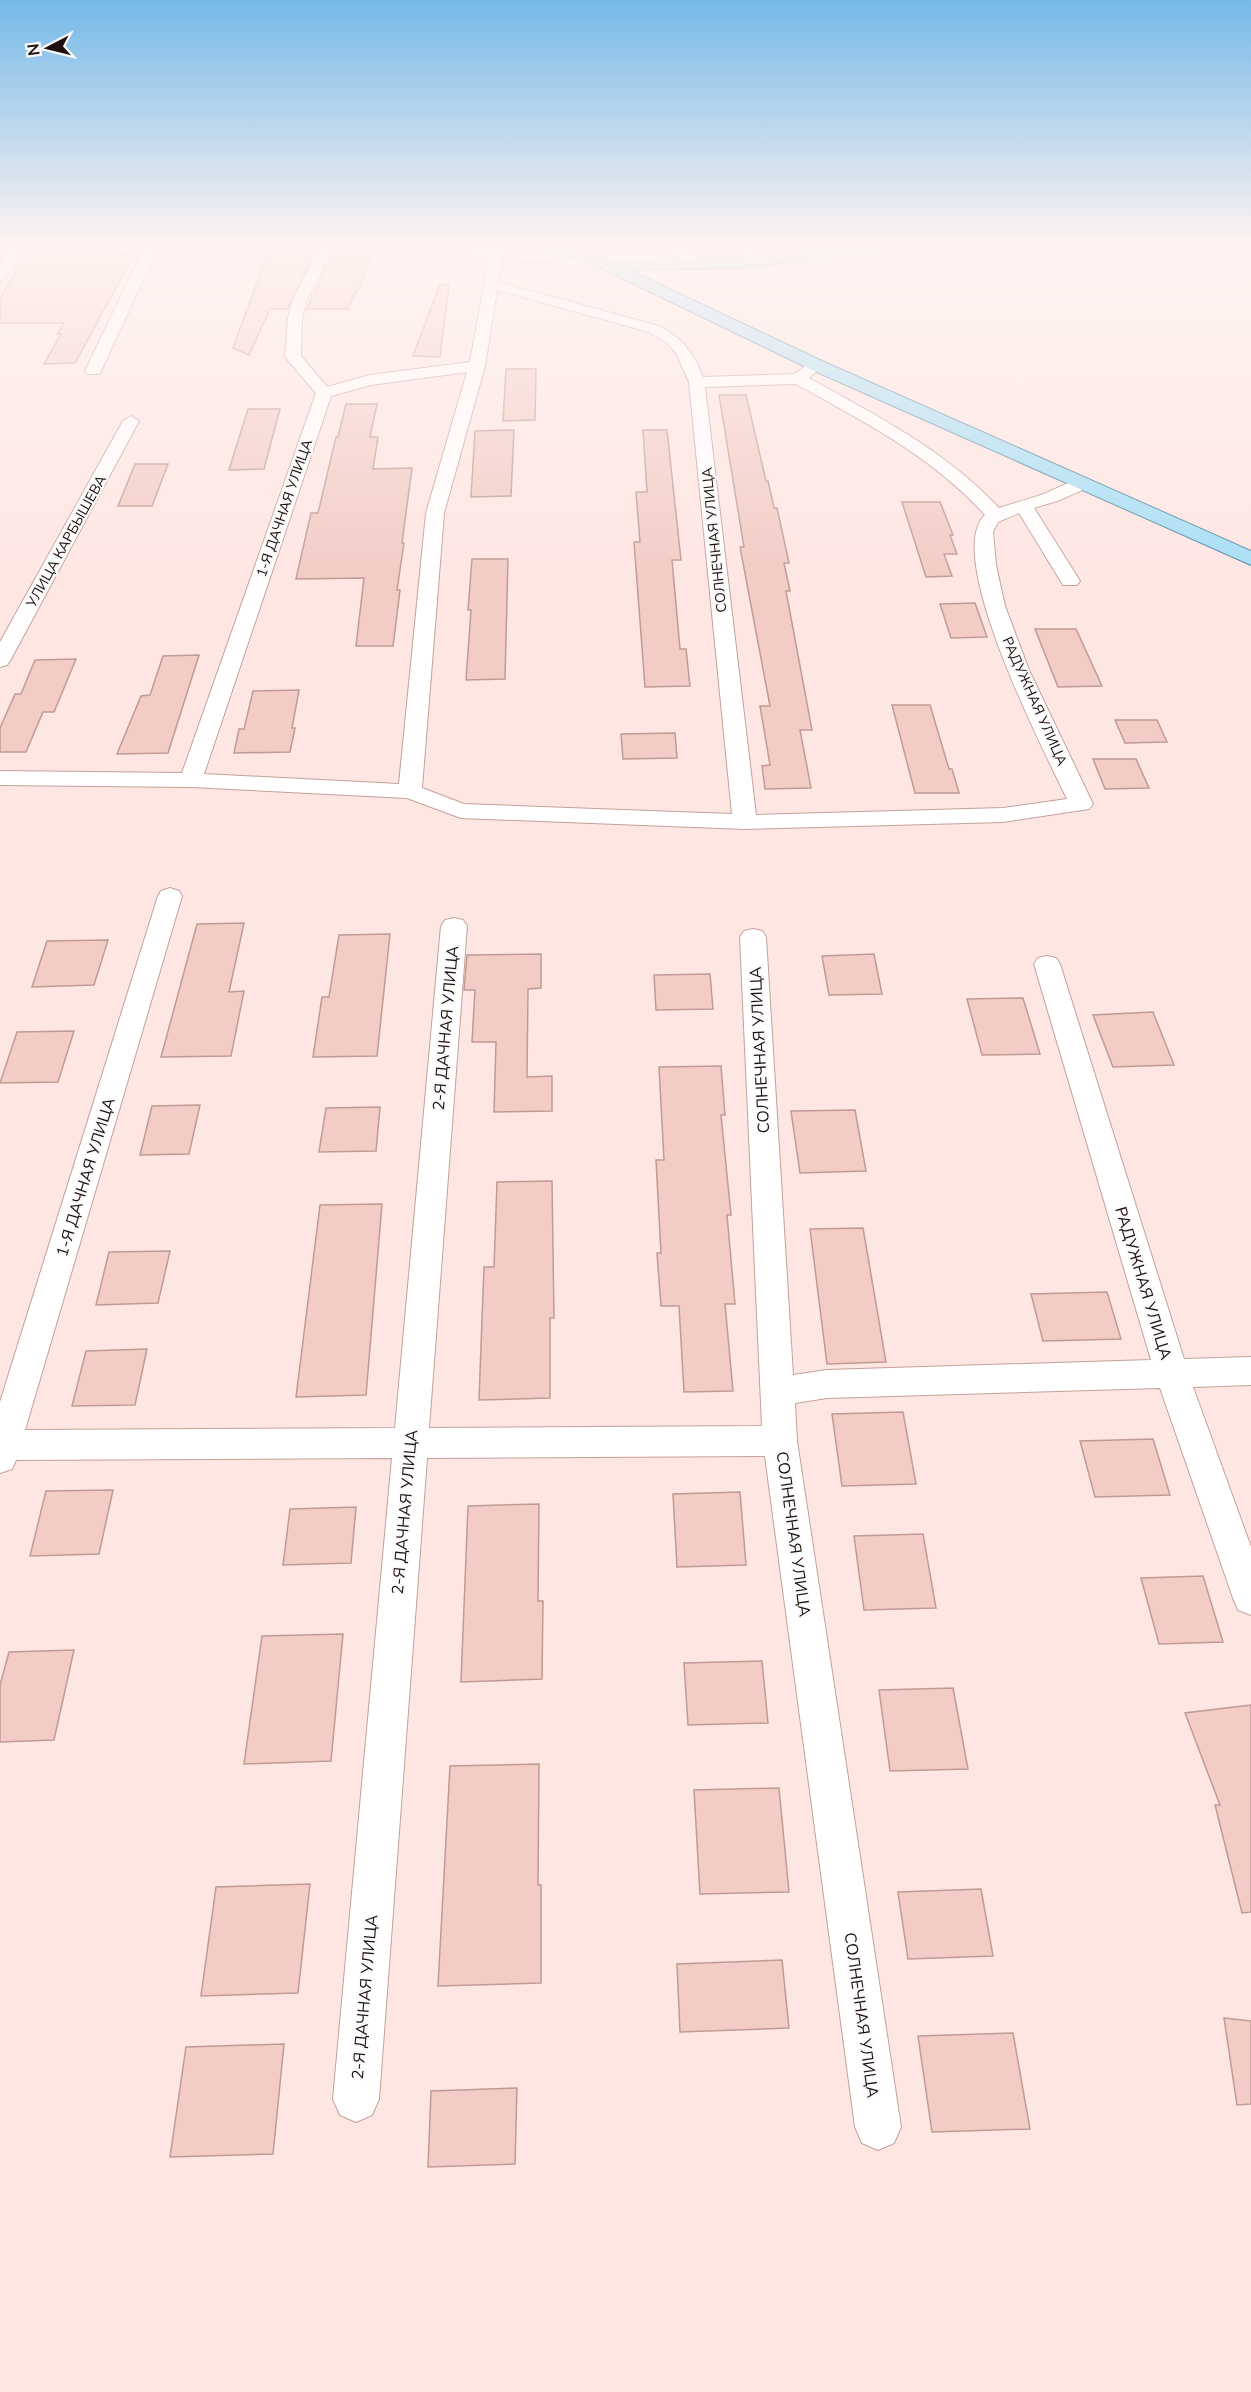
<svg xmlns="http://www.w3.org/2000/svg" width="1251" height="2392" font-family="Mulish,sans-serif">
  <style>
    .green { fill: #fec0b6 }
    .building { fill: #f2ccc5; stroke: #c09b95; stroke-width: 1.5 }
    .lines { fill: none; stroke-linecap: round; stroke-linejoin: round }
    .minor-casing { stroke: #c5a09a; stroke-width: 2 }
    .major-casing { stroke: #5188a1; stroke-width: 2 }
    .minor { fill: #fff; fill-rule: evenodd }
    .major { fill: #a7def6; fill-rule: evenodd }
    .labels { text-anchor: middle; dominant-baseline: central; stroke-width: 4.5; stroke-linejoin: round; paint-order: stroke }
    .far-street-label { font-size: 14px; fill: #1d100e; stroke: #fafafa }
    .street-label { font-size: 16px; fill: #1d100e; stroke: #fafafa }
  </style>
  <rect width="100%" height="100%" fill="#fee6e3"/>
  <polygon class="green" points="558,246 815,246 776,251 642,255"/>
  <g class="building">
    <polygon points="274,248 304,249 299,256 312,256 288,309 270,309 249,355 233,348 265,260"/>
    <polygon points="122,251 119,255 134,255 75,363 44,364 61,334 57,334 64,323 0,323 0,299 28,252"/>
    <polygon points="331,257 371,257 357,293 355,293 348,309 307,309"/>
    <polygon points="440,284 449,286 440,357 413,356"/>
    <polygon points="506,369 536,369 535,420 503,421"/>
    <polygon points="719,395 746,395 766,481 768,481 774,508 777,508 789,563 784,563 790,591 786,591 812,730 800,730 811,788 765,789 762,766 770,765 760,706 770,706 740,547 744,547"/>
    <polygon points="346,404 377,404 370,437 378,437 373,469 412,468 402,543 404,543 397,590 400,590 393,646 356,646 364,578 296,579 311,513 318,513 336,437 338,437"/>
    <polygon points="248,409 280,409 264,469 229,470"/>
    <polygon points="514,430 511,496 471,497 475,431"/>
    <polygon points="643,430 667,430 681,560 672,560 680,649 686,649 690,686 645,687 634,542 640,542 636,492 647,492"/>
    <polygon points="135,464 168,464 152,506 118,506"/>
    <polygon points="902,502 940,502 953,535 950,535 957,554 944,554 952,576 926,577"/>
    <polygon points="472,559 508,559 505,679 466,680 471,610 468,610"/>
    <polygon points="975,603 987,637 951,638 940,604"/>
    <polygon points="1035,629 1076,629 1102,686 1058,687"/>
    <polygon points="199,655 168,753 117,754 141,696 150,695 163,656"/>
    <polygon points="76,659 54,712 43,712 26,752 0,752 0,728 15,694 21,694 35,660"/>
    <polygon points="299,690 292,728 295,728 290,752 234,753 239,729 244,729 253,691"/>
    <polygon points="892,705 930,705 949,769 952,769 959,793 915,793"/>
    <polygon points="1115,720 1157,720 1167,742 1125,743"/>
    <polygon points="675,733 677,758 623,759 621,734"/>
    <polygon points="1093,759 1136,759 1149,788 1105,789"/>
    <polygon points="244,923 229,992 244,991 231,1056 161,1057 197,924"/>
    <polygon points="390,934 377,1056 313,1057 322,997 329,997 339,935"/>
    <polygon points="108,940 94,985 32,987 47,941"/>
    <polygon points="541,954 541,988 528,989 527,1077 552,1076 552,1111 494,1112 496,1042 472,1042 475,990 464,990 467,955"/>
    <polygon points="874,954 882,994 829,995 822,956"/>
    <polygon points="710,974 713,1009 656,1010 654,975"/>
    <polygon points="1023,998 1040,1054 982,1055 967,999"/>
    <polygon points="1153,1012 1174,1065 1113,1067 1093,1015"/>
    <polygon points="74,1031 58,1082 0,1083 17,1032"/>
    <polygon points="721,1066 725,1115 721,1115 731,1215 727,1215 735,1304 725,1304 733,1391 684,1392 679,1306 661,1306 657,1253 661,1253 656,1160 664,1160 659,1067"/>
    <polygon points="200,1105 189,1154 140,1155 152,1106"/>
    <polygon points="380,1107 376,1151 319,1152 326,1108"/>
    <polygon points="855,1110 866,1171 800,1173 791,1111"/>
    <polygon points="552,1181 554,1318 550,1318 550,1398 479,1400 484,1267 494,1267 497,1182"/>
    <polygon points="382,1204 366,1395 296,1397 320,1205"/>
    <polygon points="863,1228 886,1362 827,1364 810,1229"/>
    <polygon points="170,1251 158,1303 96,1305 109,1252"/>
    <polygon points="1107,1292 1121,1339 1043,1341 1031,1294"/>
    <polygon points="147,1349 135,1405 72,1406 86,1351"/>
    <polygon points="903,1412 916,1484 842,1486 832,1414"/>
    <polygon points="1153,1439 1170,1495 1095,1497 1080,1441"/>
    <polygon points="113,1490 99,1554 30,1556 46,1491"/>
    <polygon points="740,1492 746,1565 677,1567 673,1494"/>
    <polygon points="539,1504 538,1601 543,1601 542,1679 461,1682 468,1506"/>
    <polygon points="356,1507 351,1563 283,1565 290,1509"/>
    <polygon points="923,1534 936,1608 864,1610 854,1536"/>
    <polygon points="1203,1576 1223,1642 1159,1644 1141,1578"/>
    <polygon points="343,1634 331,1761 244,1764 262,1636"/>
    <polygon points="74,1650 54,1740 0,1742 0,1685 9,1652"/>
    <polygon points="762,1661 768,1723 688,1725 684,1663"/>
    <polygon points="953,1688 968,1769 890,1771 879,1690"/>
    <polygon points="1251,1705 1251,1912 1242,1913 1215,1805 1220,1805 1185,1713"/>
    <polygon points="539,1764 538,1885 541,1885 541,1983 438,1986 450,1766"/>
    <polygon points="779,1788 789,1892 700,1894 694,1790"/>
    <polygon points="310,1884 298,1993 201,1996 216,1887"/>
    <polygon points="981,1889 993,1956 908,1959 898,1892"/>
    <polygon points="782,1960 789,2028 680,2032 677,1964"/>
    <polygon points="1224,2018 1251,2021 1251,2104 1237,2105"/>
    <polygon points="1013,2033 1030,2129 932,2132 918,2036"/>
    <polygon points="284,2044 273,2154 170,2157 186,2047"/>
    <polygon points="517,2088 515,2164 428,2167 431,2091"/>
  </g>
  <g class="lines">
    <g class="minor-casing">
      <g id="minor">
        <polygon points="11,246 25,246 5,279 0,280 0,264"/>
        <polygon points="145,246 159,246 101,371 99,374 87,374 85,371"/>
        <path d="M320 246H334L306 302 302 319 301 356 327 387 370 375 470 362 489 257 426 250 420 246H466L608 262 613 263 615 266 613 269 502 258 498 282 659 326C682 338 694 353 703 377L795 374 810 362H822L824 365 809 378C877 416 945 450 999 508L1044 494 1077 479H1089L1092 483 1089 487 1060 500 1034 508 1080 581 1077 585H1063L1019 513 998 522 993 532 996 565 1005 606 1029 670 1093 804 1089 809 1003 822 745 829 461 818 407 798 191 787 0 785V771L182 773 316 393 285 357 288 319 292 302ZM497 290 649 332 666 342 676 353 689 382 732 814 464 804 422 788 444 513 485 366ZM467 372 426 513 399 784 204 774 331 396 371 385ZM796 384C864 422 932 456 985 515 942 554 1045 753 1067 799L1003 808 756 815 705 387Z"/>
        <polygon points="609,246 684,248 689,249 698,264 691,268 686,267 679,256 615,250"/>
        <polygon points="739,246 752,246 765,262 758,266 753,265"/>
        <polygon points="131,416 139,421 10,661 7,665 0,667 0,642 123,421"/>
        <polygon points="170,888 179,891 182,896 25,1430 395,1428 441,926 445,920 454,918 463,920 467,926 429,1428 762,1426 740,937 744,931 753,929 762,931 766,937 793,1375 827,1370 1151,1360 1034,964 1038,958 1047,956 1056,958 1060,964 1184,1359 1251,1357 1251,1385 1193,1387 1251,1547 1251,1615 1238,1610 1233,1598 1160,1388 827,1398 795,1403 797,1441 901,2127 894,2143 878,2150 862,2143 855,2127 765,1456 427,1458 379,2099 372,2115 356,2122 340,2115 333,2099 392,1458 16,1460 12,1469 0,1473 0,1402 158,896 161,891"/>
      </g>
    </g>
    <g class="major-casing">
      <polygon id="major" points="529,246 554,246 611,262 736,258 852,246 905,246 898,250 736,268 629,270 822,361 1251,551 1251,565 810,369 603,269 531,249"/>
    </g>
    <use href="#minor" class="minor"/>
    <use href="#major" class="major"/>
  </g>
  <linearGradient id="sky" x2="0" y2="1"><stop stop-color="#75b9e8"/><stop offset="0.42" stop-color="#fff4f2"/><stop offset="1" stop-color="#fff4f2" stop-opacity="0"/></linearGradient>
  <rect width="1251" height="581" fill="url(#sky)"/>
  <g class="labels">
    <g class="far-street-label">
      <text transform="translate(284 508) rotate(-71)">1-Я ДАЧНАЯ УЛИЦА</text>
      <text transform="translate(714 540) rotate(-96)">СОЛНЕЧНАЯ УЛИЦА</text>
      <text transform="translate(66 541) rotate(-61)">УЛИЦА КАРБЫШЕВА</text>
      <text transform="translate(1035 701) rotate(66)">РАДУЖНАЯ УЛИЦА</text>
    </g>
    <g class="street-label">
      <text transform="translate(445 1028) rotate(-85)">2-Я ДАЧНАЯ УЛИЦА</text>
      <text transform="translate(759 1050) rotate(-93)">СОЛНЕЧНАЯ УЛИЦА</text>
      <text transform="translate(85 1177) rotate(-73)">1-Я ДАЧНАЯ УЛИЦА</text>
      <text transform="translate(1144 1283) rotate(73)">РАДУЖНАЯ УЛИЦА</text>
      <text transform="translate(404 1512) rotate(-85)">2-Я ДАЧНАЯ УЛИЦА</text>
      <text transform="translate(794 1534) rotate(82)">СОЛНЕЧНАЯ УЛИЦА</text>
      <text transform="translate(364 1997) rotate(-85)">2-Я ДАЧНАЯ УЛИЦА</text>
      <text transform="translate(862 2015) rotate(82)">СОЛНЕЧНАЯ УЛИЦА</text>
    </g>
  </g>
  <g transform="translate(48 48) rotate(263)" stroke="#fafafa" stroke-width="4.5" paint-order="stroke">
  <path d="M0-4.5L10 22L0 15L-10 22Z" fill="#1d100e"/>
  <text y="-9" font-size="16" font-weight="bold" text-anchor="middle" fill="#1d100e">N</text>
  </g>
</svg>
